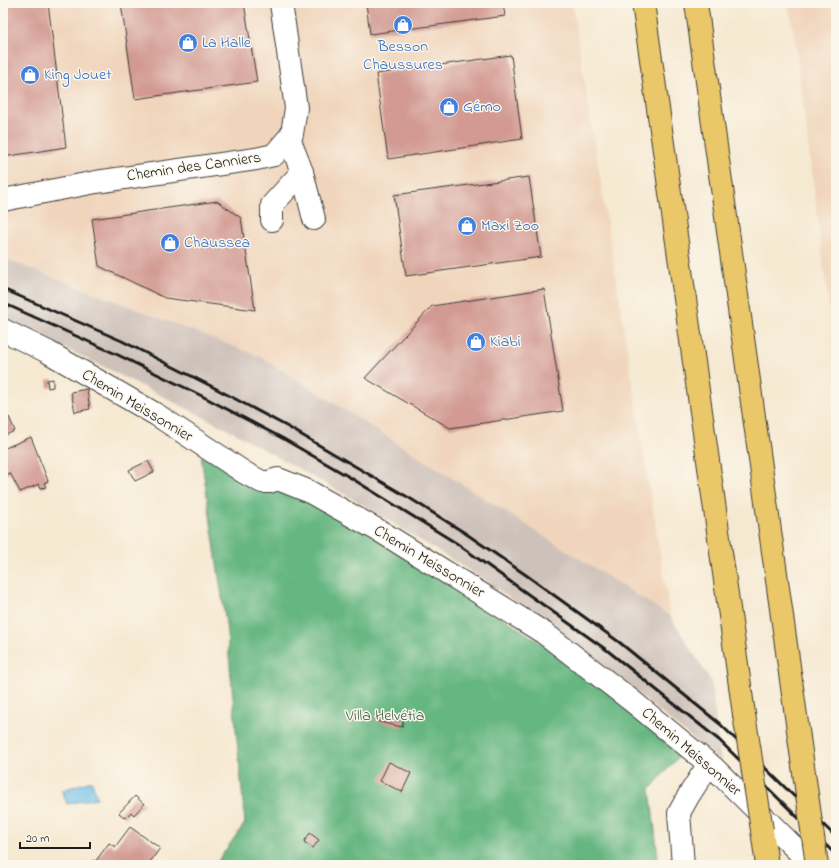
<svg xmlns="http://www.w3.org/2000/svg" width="839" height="868" font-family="'Indie Flower',sans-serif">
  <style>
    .built { fill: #f0d5bc }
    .industrial { fill: #cec1b9 }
    .forest { fill: #65b680; stroke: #40694e }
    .water { fill: #6ebee9; stroke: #456d82 }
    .building { fill: #d29a92 }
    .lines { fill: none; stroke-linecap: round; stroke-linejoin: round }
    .minor-casing { stroke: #3d3b37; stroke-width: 24 }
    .highway-casing { stroke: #3d3b37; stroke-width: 24 }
    .minor { stroke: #fff; stroke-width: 22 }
    .highway { stroke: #eac769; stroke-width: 22 }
    .rail { stroke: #1c1c1c; stroke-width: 3 }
    .highway-bridge-casing { stroke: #3d3b37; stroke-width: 24; stroke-linecap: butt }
    .highway-bridge { stroke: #eac769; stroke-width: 22 }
    .labels { text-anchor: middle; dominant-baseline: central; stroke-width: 3; stroke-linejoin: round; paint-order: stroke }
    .shop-label { font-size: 16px; fill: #366cbe; stroke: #fbf7ec; text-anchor: start }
    .street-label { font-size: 16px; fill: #1c1c1c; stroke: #fbf7ec }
    .park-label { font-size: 16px; fill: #3e5c47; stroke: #fbf7ec }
  </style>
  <rect width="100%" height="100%" fill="#fbf7ec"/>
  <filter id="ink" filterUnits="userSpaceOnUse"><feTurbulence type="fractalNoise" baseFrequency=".025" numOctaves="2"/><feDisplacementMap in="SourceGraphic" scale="8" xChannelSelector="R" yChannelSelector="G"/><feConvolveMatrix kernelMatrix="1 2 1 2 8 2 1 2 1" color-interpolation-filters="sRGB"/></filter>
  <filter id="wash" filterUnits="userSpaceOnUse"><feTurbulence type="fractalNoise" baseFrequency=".012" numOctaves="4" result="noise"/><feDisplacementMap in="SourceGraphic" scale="16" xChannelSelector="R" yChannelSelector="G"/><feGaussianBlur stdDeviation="0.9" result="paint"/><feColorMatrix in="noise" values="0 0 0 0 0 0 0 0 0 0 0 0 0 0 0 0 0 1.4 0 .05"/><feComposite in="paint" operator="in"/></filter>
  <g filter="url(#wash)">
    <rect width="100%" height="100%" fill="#f6e9d2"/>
    <g class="built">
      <polygon points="3,3 572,3 670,616 260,357 3,258"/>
      <polygon points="788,3 836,3 836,383 828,299 794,34"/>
    </g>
    <polygon class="industrial" points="3,258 261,357 670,616 711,681 721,762 617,677 483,579 360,503 231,431 98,364 3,319"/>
    <polygon class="forest" points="201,456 286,484 338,510 579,668 682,753 650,789 659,865 215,865 245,823 226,624"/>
    <polygon class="water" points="92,781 97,798 67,804 62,790"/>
    <g id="blocks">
      <g class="building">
        <polygon points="3,3 48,3 66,147 3,157"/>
        <polygon points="121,3 244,3 257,82 135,99"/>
        <polygon points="366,3 503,3 505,16 370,34"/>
        <polygon points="511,55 522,139 388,159 376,74"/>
        <polygon points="529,177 541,257 406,276 394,195"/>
        <polygon points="217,201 241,218 255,310 165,298 99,266 92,219"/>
        <polygon points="544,289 563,411 450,428 365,378 432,306"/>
        <polygon points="53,379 53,387 48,388 47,380"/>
        <polygon points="87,389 90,409 75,412 71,392"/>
        <polygon points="9,417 15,431 3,436 3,419"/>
        <polygon points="31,437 48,481 44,483 46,487 41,488 39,484 20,492 10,473 6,475 3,468 6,467 3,459 3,449"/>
        <polygon points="148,461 154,472 135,481 129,470"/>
        <polygon points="377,713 404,719 402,727 375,721"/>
        <polygon points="389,762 411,773 402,792 380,781"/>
        <polygon points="135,796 144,804 134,815 131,812 125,818 119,813"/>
        <polygon points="130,827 160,848 148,865 90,865 93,860 95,862 109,843 115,847"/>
        <polygon points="310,833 319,840 313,848 304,842"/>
      </g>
    </g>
  </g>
  <g filter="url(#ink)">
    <use href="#blocks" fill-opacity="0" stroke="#3d3b37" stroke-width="1"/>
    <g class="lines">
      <g class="minor-casing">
        <g id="minor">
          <polyline points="289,138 302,172 314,219"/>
          <polyline points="3,200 96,182 256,159 274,155 292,134 296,108 281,3"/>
          <polyline points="272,220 272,205 302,172"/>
          <polyline points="3,330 48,352 157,415 245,473 262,482 269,482 278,479 308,491 383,533 544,633 632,701 714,768 812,865"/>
          <polyline points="683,865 679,813 689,795 709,764"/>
        </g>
      </g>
      <g class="highway-casing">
        <g id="highway">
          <polyline points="643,3 744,714"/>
          <polyline points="696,3 804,773"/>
          <polyline points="762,830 767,865"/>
        </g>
      </g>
      <use href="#minor" class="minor"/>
      <use href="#highway" class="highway"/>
      <g class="rail">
        <polyline points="3,289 122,341 211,386 288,427 411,499 465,533 526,575 619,642 720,724 836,837"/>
        <polyline points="3,303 116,354 200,395 282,438 351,478 456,543 608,651 719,740 836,855"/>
      </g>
      <g class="highway-bridge-casing">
        <g id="highway-bridge">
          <polyline points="744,714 762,830"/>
          <polyline points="804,773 817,865"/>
        </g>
      </g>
      <use href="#highway-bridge" class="highway-bridge"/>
    </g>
  </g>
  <defs>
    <g id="shop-disc" transform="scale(1)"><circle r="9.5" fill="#3f7fe0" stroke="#fbf7ec"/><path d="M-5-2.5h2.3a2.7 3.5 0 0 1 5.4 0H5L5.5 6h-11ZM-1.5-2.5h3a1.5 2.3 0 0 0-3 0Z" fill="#fff"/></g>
  </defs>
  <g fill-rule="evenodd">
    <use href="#shop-disc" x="403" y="25"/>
    <use href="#shop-disc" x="188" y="43"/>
    <use href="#shop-disc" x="30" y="75"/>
    <use href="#shop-disc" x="449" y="107"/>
    <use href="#shop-disc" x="467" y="226"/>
    <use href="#shop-disc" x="170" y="243"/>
    <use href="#shop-disc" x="476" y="342"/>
  </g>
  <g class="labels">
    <g class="shop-label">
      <text x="202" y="43">La Halle</text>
      <text x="403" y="47" text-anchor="middle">Besson<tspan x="403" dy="18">Chaussures</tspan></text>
      <text x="44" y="75">King Jouet</text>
      <text x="463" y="107">Gémo</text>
      <text x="481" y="226">Maxi Zoo</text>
      <text x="184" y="243">Chaussea</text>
      <text x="490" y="342">Kiabi</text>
    </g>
    <g class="street-label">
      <text transform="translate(194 167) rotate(-8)">Chemin des Canniers</text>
      <text transform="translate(137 406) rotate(31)">Chemin Meissonnier</text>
      <text transform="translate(429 562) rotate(31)">Chemin Meissonnier</text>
      <text transform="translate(691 752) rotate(41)">Chemin Meissonnier</text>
    </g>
    <g class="park-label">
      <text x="385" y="716">Villa Helvétia</text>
    </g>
  </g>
  <rect width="839" height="868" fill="none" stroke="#fbf7ec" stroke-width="16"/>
  <path d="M20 842v6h70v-6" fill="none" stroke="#1c1c1c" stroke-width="2"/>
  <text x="26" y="842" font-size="12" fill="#1c1c1c" stroke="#fbf7ec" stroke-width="3" paint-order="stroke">20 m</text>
</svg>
